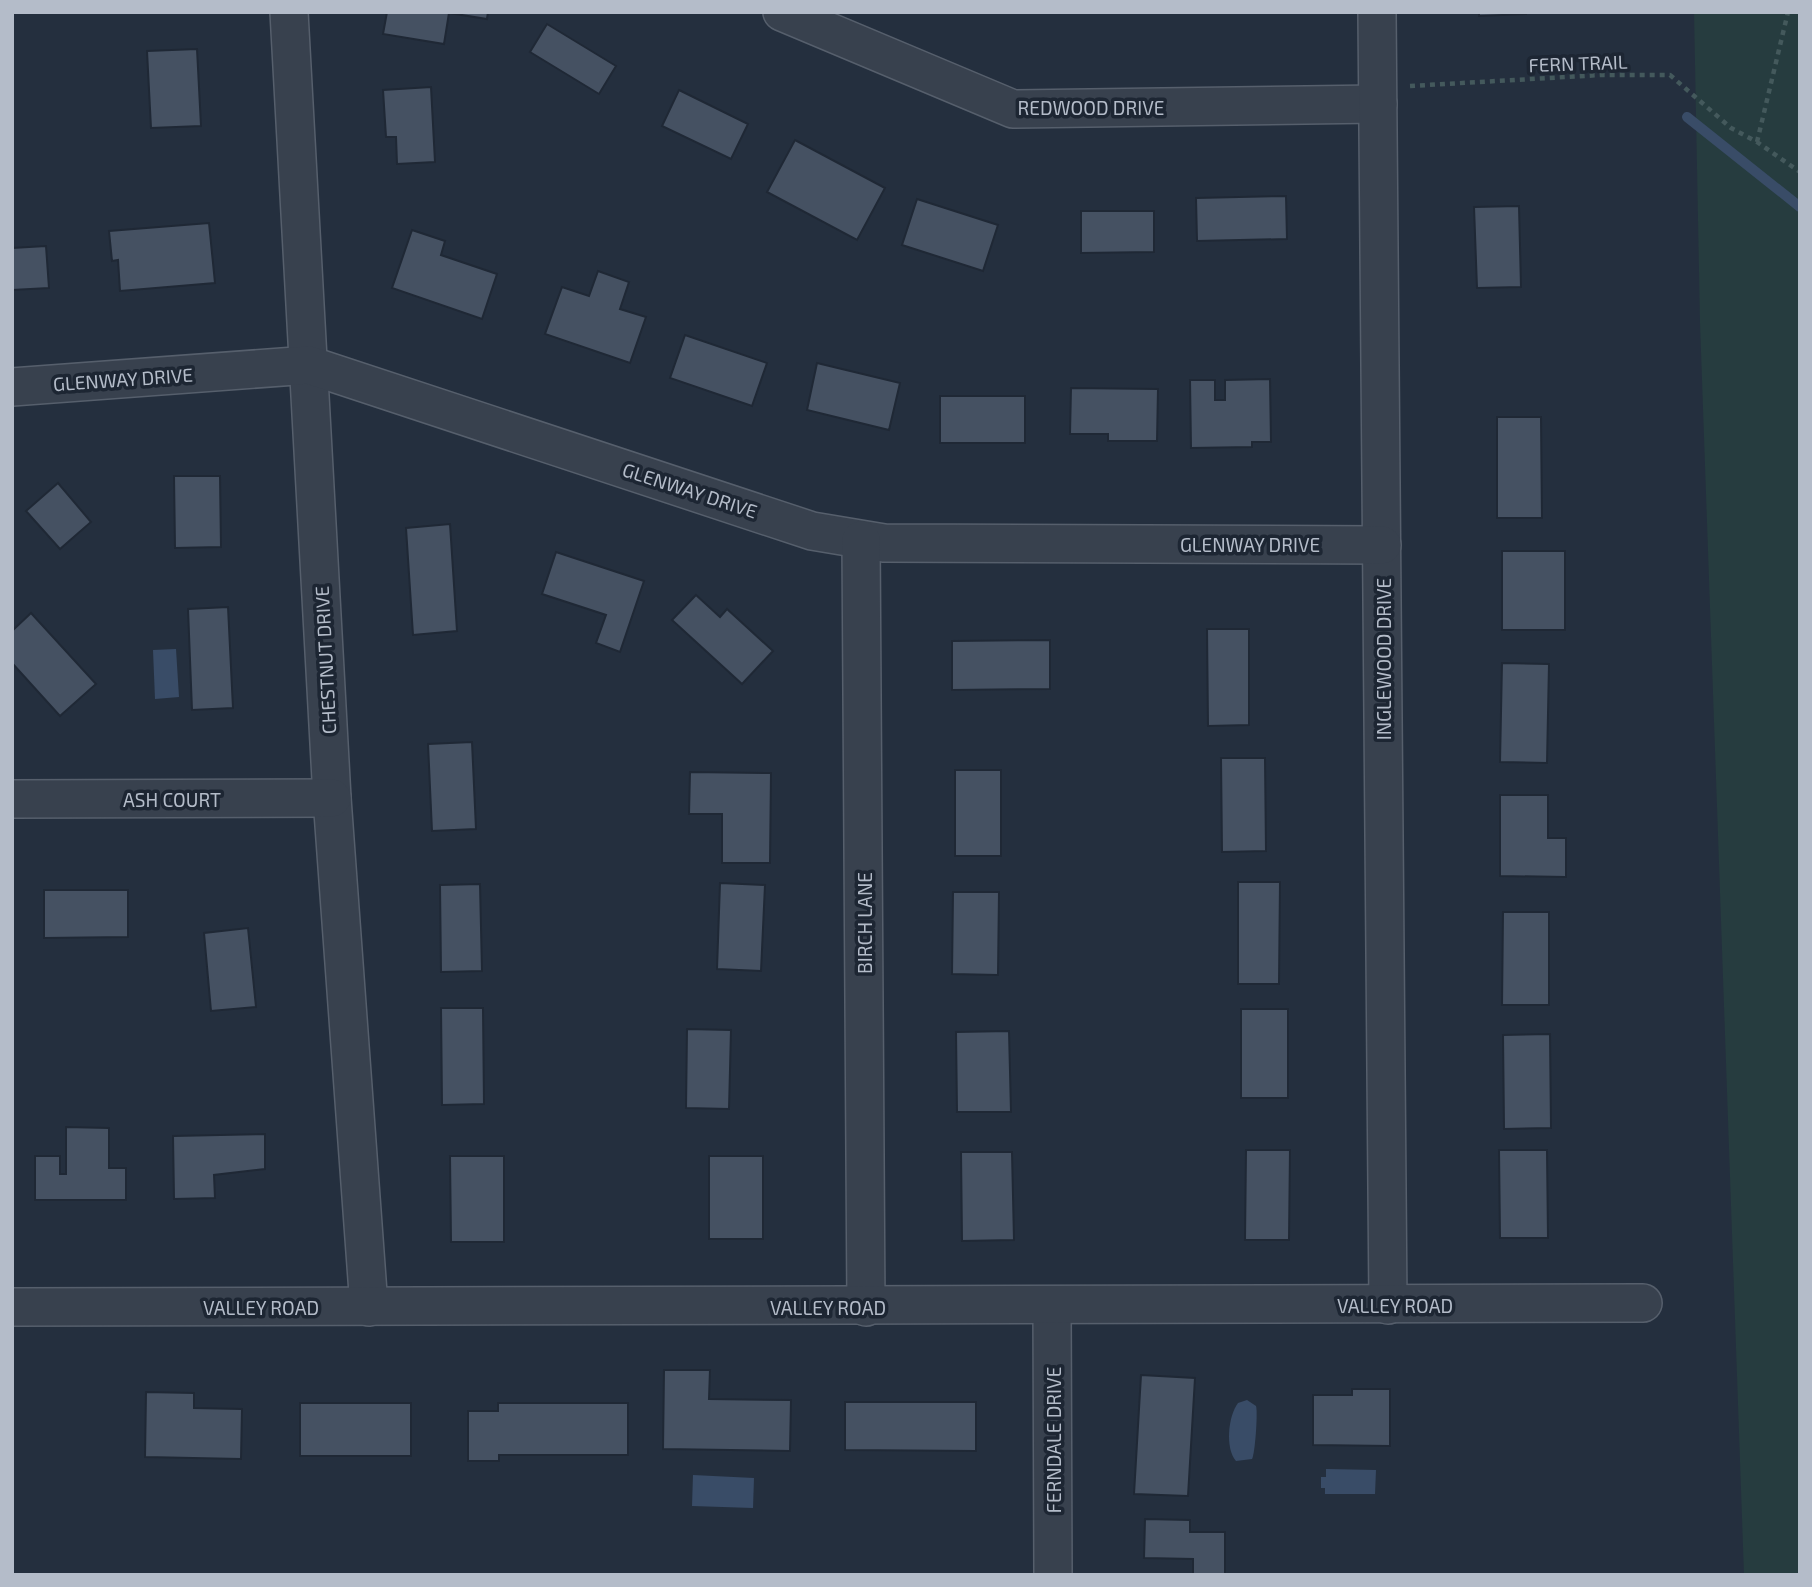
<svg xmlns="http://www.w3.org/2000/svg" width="1812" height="1587" font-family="'Exo 2',sans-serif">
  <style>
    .green { fill: #263c3f }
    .water { fill: #394c67 }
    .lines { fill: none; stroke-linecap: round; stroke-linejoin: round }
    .stream { stroke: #394c67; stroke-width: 10 }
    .building { fill: #455162; stroke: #1f2835; stroke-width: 2 }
    .minor-casing { stroke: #565f6c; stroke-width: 40 }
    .path { stroke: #44595c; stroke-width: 4.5; stroke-dasharray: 5 5; stroke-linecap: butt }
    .minor { stroke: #38414e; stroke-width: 37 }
    .labels { text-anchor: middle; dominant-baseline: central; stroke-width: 7; stroke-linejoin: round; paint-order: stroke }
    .street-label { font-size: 19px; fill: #b4bcc9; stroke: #1d2633 }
  </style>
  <rect width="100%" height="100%" fill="#242f3e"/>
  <polygon class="green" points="1694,12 1800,12 1800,1575 1744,1575 1700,323"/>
  <g class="water">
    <polygon points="176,649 179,697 155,699 153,650"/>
    <path d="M1247 1400 1256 1406C1258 1412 1255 1454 1252 1459L1236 1461C1225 1449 1228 1416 1238 1403Z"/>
    <polygon points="1326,1469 1376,1470 1375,1494 1325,1494 1325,1488 1321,1488 1321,1477 1326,1477"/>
    <polygon points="693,1475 754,1478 753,1508 692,1506"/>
  </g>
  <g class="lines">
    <polyline class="stream" points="1687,117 1800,207"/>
  </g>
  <g class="building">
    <polygon points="387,12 488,12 487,19 449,13 444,44 383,34"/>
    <polygon points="1479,12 1526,12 1526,14 1479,16"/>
    <polygon points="547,24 616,66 599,94 530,52"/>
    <polygon points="197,49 201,126 151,128 147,51"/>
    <polygon points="431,87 435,162 397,164 396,137 386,137 383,90"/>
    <polygon points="679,90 748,124 731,159 662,126"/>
    <polygon points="795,140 885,188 857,240 767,192"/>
    <polygon points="1286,196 1287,239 1197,241 1196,198"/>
    <polygon points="917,199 998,225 983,271 902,245"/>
    <polygon points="1519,206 1521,287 1477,288 1474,207"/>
    <polygon points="1081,211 1154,211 1154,252 1081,253"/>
    <polygon points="209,223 215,283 120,291 118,260 112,261 109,231"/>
    <polygon points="412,230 445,241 441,255 497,274 482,319 392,288"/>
    <polygon points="46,246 49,288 12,290 12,248"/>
    <polygon points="598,271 629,282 620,309 646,317 630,363 545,334 562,287 589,296"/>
    <polygon points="685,335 767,363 752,406 670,378"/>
    <polygon points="817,363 900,383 889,430 807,410"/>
    <polygon points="1270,379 1271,442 1252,442 1252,447 1191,448 1190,380 1215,380 1215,400 1225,400 1225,380"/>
    <polygon points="1071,388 1158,389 1157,441 1108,441 1108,434 1070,434"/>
    <rect x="940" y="396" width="85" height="47"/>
    <polygon points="1497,417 1541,417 1542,518 1497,518"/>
    <polygon points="174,476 220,476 221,547 175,548"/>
    <polygon points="58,483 91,522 60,549 26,511"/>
    <polygon points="450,524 457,631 413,635 406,528"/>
    <rect x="1502" y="551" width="63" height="79"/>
    <polygon points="556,552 644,581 620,652 596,643 606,615 542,594"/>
    <polygon points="696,595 720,617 727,609 773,651 742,684 672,620"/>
    <polygon points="228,607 233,708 192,710 188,609"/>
    <polygon points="31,613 96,684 60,716 12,663 12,631"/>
    <polygon points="1207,629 1249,629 1249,725 1208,726"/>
    <polygon points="1050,640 1050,689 952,690 952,641"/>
    <polygon points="1502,663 1549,664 1547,763 1500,762"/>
    <polygon points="472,742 476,829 432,831 428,744"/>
    <polygon points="1221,758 1265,758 1266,851 1222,852"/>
    <rect x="955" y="770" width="46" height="86"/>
    <polygon points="690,772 771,773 770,863 722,863 722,814 689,814"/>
    <polygon points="1500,795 1548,795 1548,838 1566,838 1566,877 1500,876"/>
    <polygon points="1238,882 1280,882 1279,984 1238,984"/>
    <polygon points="720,883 765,885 761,971 717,969"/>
    <polygon points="480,884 482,971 441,972 440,885"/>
    <polygon points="44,890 128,890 128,937 44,938"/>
    <polygon points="953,892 999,892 998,975 952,974"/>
    <polygon points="1503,912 1549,912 1549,1005 1502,1005"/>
    <polygon points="248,928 256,1007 211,1011 204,933"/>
    <polygon points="441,1008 483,1008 484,1104 442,1105"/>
    <rect x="1241" y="1009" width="47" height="89"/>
    <polygon points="687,1029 731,1030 729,1109 686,1108"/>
    <polygon points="1009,1031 1011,1112 957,1112 956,1032"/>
    <polygon points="1550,1034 1551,1128 1504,1129 1503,1035"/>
    <polygon points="66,1127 109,1128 109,1168 126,1168 126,1200 35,1200 35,1156 60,1156 60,1174 66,1174"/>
    <polygon points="265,1134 265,1169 214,1175 215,1198 174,1199 173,1136"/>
    <polygon points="1246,1150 1290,1150 1289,1240 1245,1240"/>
    <polygon points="1499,1150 1547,1150 1548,1238 1500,1238"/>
    <polygon points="961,1152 1012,1152 1014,1240 962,1241"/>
    <polygon points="450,1156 504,1156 504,1242 451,1242"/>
    <rect x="709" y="1156" width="54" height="83"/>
    <polygon points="664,1370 710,1370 709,1399 791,1400 790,1451 663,1449"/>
    <polygon points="1141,1375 1195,1378 1188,1496 1134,1494"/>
    <polygon points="1352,1389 1390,1389 1390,1446 1313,1445 1313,1395 1352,1395"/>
    <polygon points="146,1392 194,1393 194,1408 242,1409 241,1459 145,1457"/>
    <polygon points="845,1402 976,1402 976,1451 845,1450"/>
    <rect x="300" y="1403" width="111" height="53"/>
    <polygon points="498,1403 628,1403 628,1455 499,1455 499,1461 468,1461 468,1411 498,1411"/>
    <polygon points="1145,1519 1190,1520 1190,1532 1225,1532 1225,1575 1193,1575 1193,1559 1144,1558"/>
  </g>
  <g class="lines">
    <g class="minor-casing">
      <g id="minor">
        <polyline points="289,12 332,798 369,1307"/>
        <polyline points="782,12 1013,109 1378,104"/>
        <polyline points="1377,12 1388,1305"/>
        <polyline points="12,387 309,365 812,531 884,543 1382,545"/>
        <polyline points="861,540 866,1307"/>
        <polyline points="12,799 332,798"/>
        <polyline points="1052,1306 1053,1575"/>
        <polyline points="12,1307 1643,1303"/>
      </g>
    </g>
    <g class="path">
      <polyline points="1410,86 1601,75 1670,75 1731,128 1757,142 1800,172"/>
      <polyline points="1757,142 1788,12"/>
    </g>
    <use href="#minor" class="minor"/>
  </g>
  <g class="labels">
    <g class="street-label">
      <text transform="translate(1578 63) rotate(-2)">FERN TRAIL</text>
      <text x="1091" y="107">REDWOOD DRIVE</text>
      <text transform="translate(123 379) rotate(-4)">GLENWAY DRIVE</text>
      <text transform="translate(690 490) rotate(18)">GLENWAY DRIVE</text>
      <text x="1250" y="544">GLENWAY DRIVE</text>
      <text transform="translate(1383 659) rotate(-90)">INGLEWOOD DRIVE</text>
      <text transform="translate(325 660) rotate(-93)">CHESTNUT DRIVE</text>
      <text x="172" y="799">ASH COURT</text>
      <text transform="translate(864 923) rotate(-90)">BIRCH LANE</text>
      <text x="1395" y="1305">VALLEY ROAD</text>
      <text x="261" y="1307">VALLEY ROAD</text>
      <text x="828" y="1307">VALLEY ROAD</text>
      <text transform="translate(1053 1440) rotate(-90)">FERNDALE DRIVE</text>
    </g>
  </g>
  <rect width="1812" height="1587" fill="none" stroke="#b4bcc9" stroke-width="28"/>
</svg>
